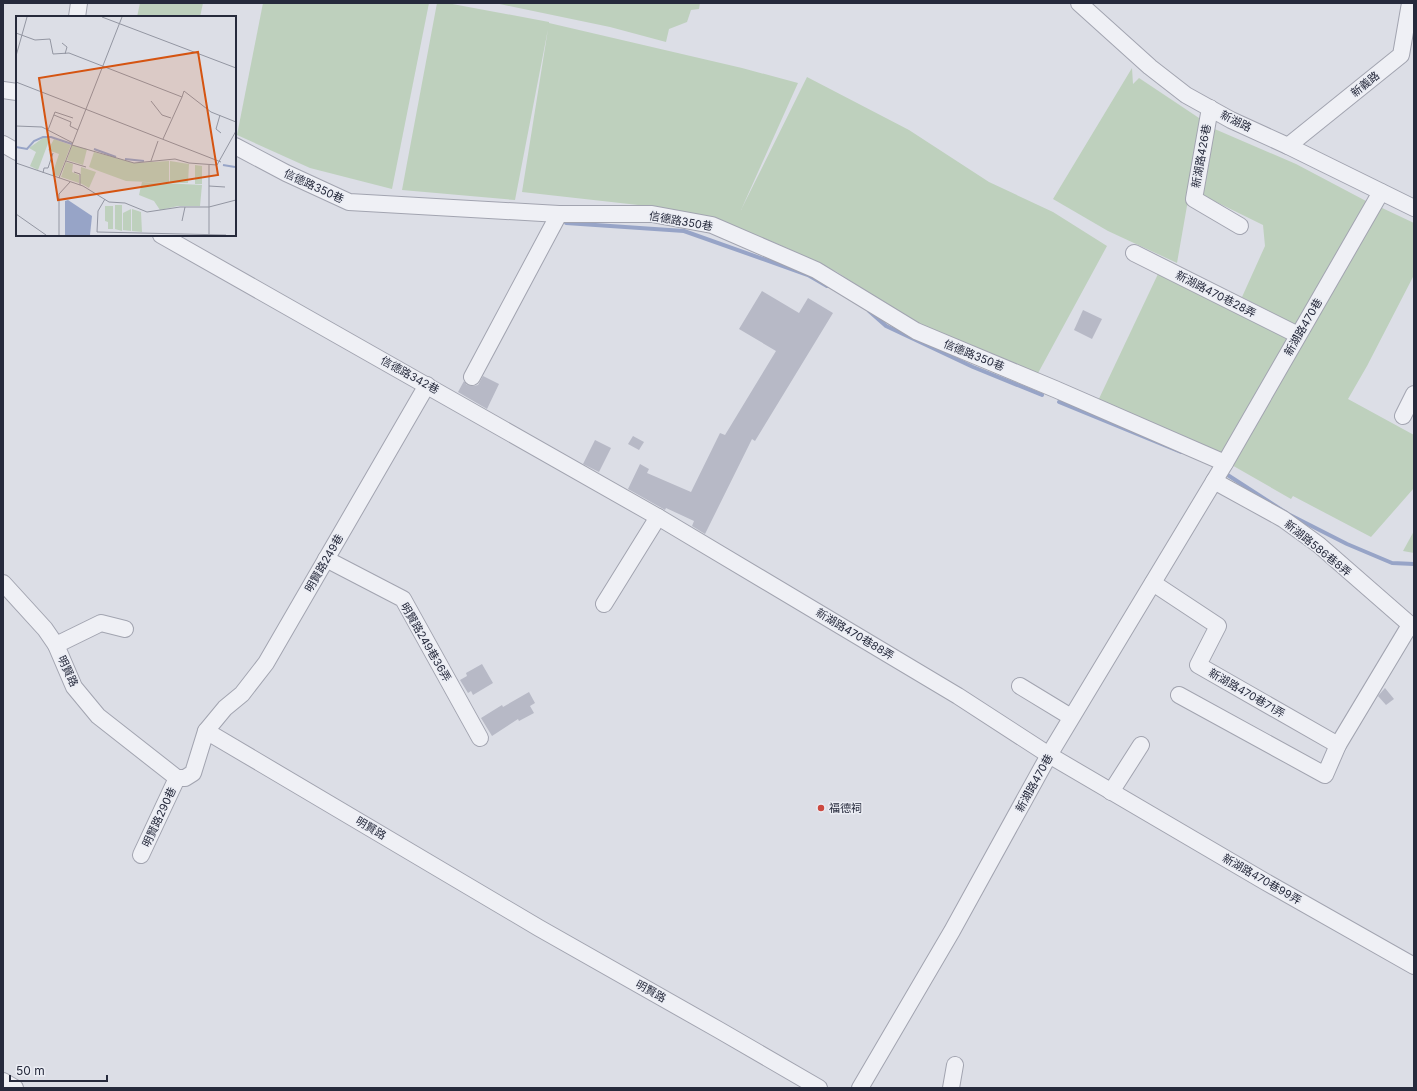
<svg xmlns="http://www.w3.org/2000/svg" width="1417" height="1091" font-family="Inter,'Noto Sans TC',sans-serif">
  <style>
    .green { fill: #bed0bd }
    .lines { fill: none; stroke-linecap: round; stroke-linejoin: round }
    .stream { stroke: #97a4c7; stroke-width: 4 }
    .building { fill: #b7b9c6 }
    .minor-casing { stroke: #a2a4b0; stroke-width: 18 }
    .minor { stroke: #eff0f5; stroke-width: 16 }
    .poi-dot { fill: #cc4940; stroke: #ebedf4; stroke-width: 1.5 }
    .labels { text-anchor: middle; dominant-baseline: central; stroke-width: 3; stroke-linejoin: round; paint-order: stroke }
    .street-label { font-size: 11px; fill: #262a3c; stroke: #ebedf4 }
    .poi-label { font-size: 11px; fill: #262a3c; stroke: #ebedf4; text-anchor: start }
    .inset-river { fill: none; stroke: #97a4c7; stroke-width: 2 }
    .inset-road { fill: none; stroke: #9396a2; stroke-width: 1 }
    .view { fill: #d55411; fill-opacity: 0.15; stroke: #d55411; stroke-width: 2 }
    .inset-edge { fill: none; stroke: #262a3c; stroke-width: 2 }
  </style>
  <rect width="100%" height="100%" fill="#dcdee6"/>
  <g class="green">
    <polygon points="140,3 203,3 200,17 137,17"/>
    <polygon points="263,3 429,3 392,189 310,168 237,135"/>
    <polygon points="437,3 447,3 549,22 549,23 742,68 798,83 741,210 807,77 909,130 989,182 1053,212 1107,246 1037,375 918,326 837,272 787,248 734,226 713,219 656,207 522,192 548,29 515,200 402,190"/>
    <polygon points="495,3 700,3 699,9 691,10 687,22 669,29 666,42 610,27"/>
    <polygon points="1132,68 1133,84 1139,78 1202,120 1177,263 1108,231 1053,199"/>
    <polygon points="1210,127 1296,164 1366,201 1297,326 1242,297 1265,246 1263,225 1208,198 1202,193"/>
    <polygon points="1380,207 1414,223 1414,275 1367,366 1348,399 1414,435 1414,488 1371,537 1293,496 1291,499 1230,464"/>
    <polygon points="1158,274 1217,302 1290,340 1220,460 1096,405"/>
    <polygon points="1414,531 1414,553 1403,551"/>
  </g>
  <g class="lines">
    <g class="stream">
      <polyline points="566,223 684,231 808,275 827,286"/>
      <polyline points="869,311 886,326 973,367 1042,395"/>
      <polyline points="1059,402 1181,452"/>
      <polyline points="1223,472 1288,514 1347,544 1392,563 1414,564"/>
    </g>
  </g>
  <g class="building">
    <polygon points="762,291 799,313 808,298 833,313 755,441 752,439 705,534 692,526 694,521 666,508 665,510 628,489 640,464 649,469 647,473 691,492 720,433 725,435 776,351 739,329"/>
    <polygon points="1083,310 1102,319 1092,339 1074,330"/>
    <polygon points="483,376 499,384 487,409 458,392 464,381 467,385 473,386 478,385"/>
    <polygon points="633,436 644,442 639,450 628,444"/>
    <polygon points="595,440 611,448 599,472 583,464"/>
    <polygon points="482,664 493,683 473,695 471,691 468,693 460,680 467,676 466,673"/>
    <polygon points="1385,688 1394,699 1386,705 1378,696"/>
    <polygon points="529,692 535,703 530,706 534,713 519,721 518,719 492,736 481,718 502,705 503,707"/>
  </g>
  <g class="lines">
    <g class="minor-casing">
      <g id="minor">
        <polyline points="1079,3 1150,67 1186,95 1231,120 1288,146 1414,208"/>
        <polyline points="77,17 79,3"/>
        <polyline points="3,90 17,92"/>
        <polyline points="1210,108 1194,199 1240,226"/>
        <polyline points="3,144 17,152"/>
        <polyline points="235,146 286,173 349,202 559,214 652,214 712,225 816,270 916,331 1055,389 1225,463"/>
        <polyline points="1288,146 1401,55 1410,3"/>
        <polyline points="161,235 658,517 958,696 1049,755 1264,881 1414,966"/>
        <polyline points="1134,253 1298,335"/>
        <polyline points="472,377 559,214"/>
        <polyline points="1403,416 1414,394"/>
        <polyline points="1214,481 1283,519 1319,545 1414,628"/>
        <polyline points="326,559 403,599 480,738"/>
        <polyline points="3,583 45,629 56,645 74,687 98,716 177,778 185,778 193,773 206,731 539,928 719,1030 819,1088"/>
        <polyline points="1153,583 1218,626 1198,665 1338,745"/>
        <polyline points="604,604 658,517"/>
        <polyline points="56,645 101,623 125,629"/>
        <polyline points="1020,686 1071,717"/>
        <polyline points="1179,695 1325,775 1338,745 1410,625"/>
        <polyline points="206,731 225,708 242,694 266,663 427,385"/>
        <polyline points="1111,792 1141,745"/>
        <polyline points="141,855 177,778"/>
        <polyline points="3,1081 15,1088"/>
        <polyline points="860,1088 952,931 1049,755 1225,463 1381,192"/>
        <polyline points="951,1088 955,1065"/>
      </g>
    </g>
    <use href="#minor" class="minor"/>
  </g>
  <circle class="poi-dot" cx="821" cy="808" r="4"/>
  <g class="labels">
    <g class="street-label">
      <text transform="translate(1365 84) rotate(-39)">新義路</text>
      <text transform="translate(1236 121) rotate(26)">新湖路</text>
      <text transform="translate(1201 156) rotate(-80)">新湖路426巷</text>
      <text transform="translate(314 186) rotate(25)">信德路350巷</text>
      <text transform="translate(681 221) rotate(10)">信德路350巷</text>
      <text transform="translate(1216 294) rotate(27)">新湖路470巷28弄</text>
      <text transform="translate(1303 327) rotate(-60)">新湖路470巷</text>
      <text transform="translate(974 355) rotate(22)">信德路350巷</text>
      <text transform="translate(410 375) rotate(29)">信德路342巷</text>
      <text transform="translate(1318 548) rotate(39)">新湖路586巷8弄</text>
      <text transform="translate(324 563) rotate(-60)">明賢路249巷</text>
      <text transform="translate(855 634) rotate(31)">新湖路470巷88弄</text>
      <text transform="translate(426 642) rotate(60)">明賢路249巷36弄</text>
      <text transform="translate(68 671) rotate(65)">明賢路</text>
      <text transform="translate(1247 693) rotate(30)">新湖路470巷71弄</text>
      <text transform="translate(1034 783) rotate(-61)">新湖路470巷</text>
      <text transform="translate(159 817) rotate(-65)">明賢路290巷</text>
      <text transform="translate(371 828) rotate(31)">明賢路</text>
      <text transform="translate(1262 879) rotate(30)">新湖路470巷99弄</text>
      <text transform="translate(651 991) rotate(29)">明賢路</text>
    </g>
    <g class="poi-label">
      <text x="829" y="808">福德祠</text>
    </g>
  </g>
  <g transform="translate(16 16)">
    <rect width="220" height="220" fill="#dcdee6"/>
    <path d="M27 122H34L22 154 14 150 20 136 13 132ZM38 123 55 129 43 160 36 159 43 138 32 134ZM56 129 71 133 67 149 51 144ZM78 136 118 147 153 145V167L110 165 80 154 73 151ZM154 145 173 148 172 167H154ZM50 146 57 148 56 156 63 159V167L45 161ZM179 149 186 150V168H179ZM65 151 80 156 73 172 64 167ZM126 166 186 169 184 190H162L144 194 138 185 123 179ZM99 189H106V215L99 213ZM89 190H97V213H92V206L89 205ZM115 193V215L107 214V197ZM116 193 125 196 126 216 116 215Z" fill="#bed0bd"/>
    <path d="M52 184 76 200 74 219H49V185Z" fill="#97a4c7"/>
    <path class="inset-river" d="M0 131 11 133 18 125 27 121H35L56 128M78 133 100 141M109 143 128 145M207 149 219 151"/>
    <path class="inset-road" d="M86 1 220 52M0 17 19 24 34 23 37 38 53 37 166 81 168 75 195 96 220 106M46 27 51 31 49 38M0 40 11 1M0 66 205 146M135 85 146 99 155 102M38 99 55 106 54 110 62 114M204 99 200 113 205 117M0 110 26 111 57 127M32 114 39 96 57 102M147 123 166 81M56 129 118 147 159 143 173 147 201 149 220 115M50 145 70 151M135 145 142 125M0 147 67 170 93 186 109 187 131 196 164 191H193L220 184M58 156 64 158V169M27 157 28 152H32L37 137M43 162 106 1M193 170 209 171M89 183 82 195 81 216 210 219M0 198 30 219M166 205 169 191M43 219V178L54 166M193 219V149"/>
    <path class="view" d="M182 36 202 159 42 184 23 62Z"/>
    <rect width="220" height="220" class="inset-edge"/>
  </g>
  <rect width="1417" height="1091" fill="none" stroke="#262a3c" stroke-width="8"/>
  <path d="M10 1075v6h97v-6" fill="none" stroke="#262a3c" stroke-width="2"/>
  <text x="16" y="1075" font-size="12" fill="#262a3c" stroke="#ebedf4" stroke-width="3" paint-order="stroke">50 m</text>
</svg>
